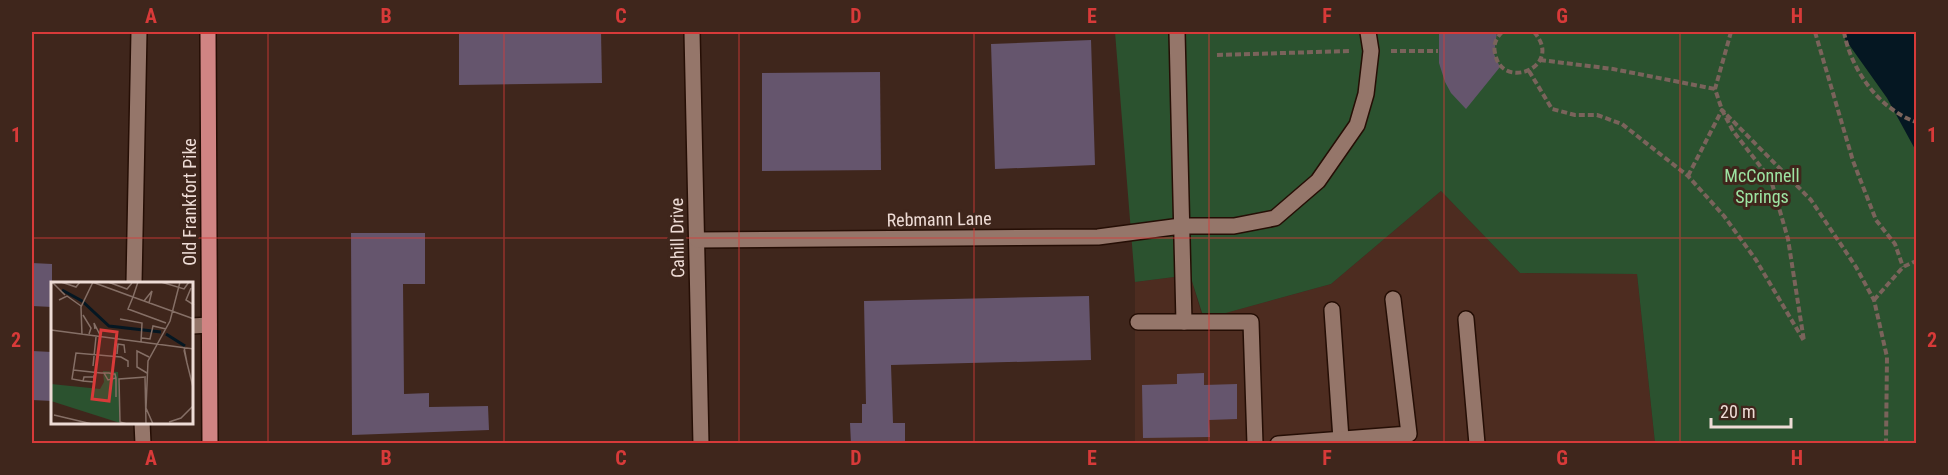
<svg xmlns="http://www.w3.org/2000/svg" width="1948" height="475" font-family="'Roboto Condensed',sans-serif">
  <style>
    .built { fill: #4d2c20 }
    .green { fill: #2b522f }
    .water { fill: #051722 }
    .building { fill: #65556d }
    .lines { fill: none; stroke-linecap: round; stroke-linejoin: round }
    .minor-casing { stroke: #250e05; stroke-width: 18 }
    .major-casing { stroke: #250e05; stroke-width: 18 }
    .path { stroke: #7a635b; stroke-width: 4; stroke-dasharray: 6 3; stroke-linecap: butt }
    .minor { stroke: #95766a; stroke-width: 15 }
    .major { stroke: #d08483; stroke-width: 15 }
    .grid { fill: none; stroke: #d83a39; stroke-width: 1.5; stroke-opacity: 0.55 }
    .labels { text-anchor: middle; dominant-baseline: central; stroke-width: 6; stroke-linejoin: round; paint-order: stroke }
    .park-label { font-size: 18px; fill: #9de4a2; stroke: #3f261c }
    .street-label { font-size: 18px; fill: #eedcd6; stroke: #3f261c }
    .inset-river { fill: none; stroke: #051722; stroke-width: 3 }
    .inset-road { fill: none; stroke: #856f66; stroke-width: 1.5 }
    .view { fill: #d83a39; fill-opacity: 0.15; stroke: #d83a39; stroke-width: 3 }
    .inset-edge { fill: none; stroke: #eedcd6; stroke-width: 3 }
    .neatline { fill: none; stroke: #d83a39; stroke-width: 2 }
    .grid-label { font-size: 20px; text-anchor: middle; font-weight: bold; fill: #d83a39 }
  </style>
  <rect width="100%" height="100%" fill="#3f261c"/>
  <polygon class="built" points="1441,191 1520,273 1637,274 1655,443 1135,444 1135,282 1190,275 1203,319 1331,284"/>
  <polygon class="green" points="1115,32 1916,32 1916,443 1655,443 1637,274 1520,273 1441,191 1331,284 1204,319 1190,275 1135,282"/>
  <polygon class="water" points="1845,32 1916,32 1916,151 1887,98 1845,39"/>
  <g class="building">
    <polygon points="459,32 601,32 602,83 459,85"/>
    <polygon points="1439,32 1497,32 1494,54 1500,67 1466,109 1451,93 1445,82 1439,63"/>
    <polygon points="1091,40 1095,165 995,169 991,44"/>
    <polygon points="880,72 881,170 762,171 762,73"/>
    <polygon points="351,233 425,233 425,284 403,284 404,394 429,393 429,407 488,406 489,430 352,435"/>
    <polygon points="32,263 52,264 52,307 32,306"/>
    <polygon points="1089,296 1091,360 891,365 893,423 905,423 905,444 851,444 850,423 862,423 862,404 866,404 864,301"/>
    <polygon points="32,351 52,352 52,401 32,400"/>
    <polygon points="1204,373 1204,385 1237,384 1237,419 1209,420 1210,437 1143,438 1142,385 1177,384 1177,374"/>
  </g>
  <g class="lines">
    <g class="minor-casing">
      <g id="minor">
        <polyline points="692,32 701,444"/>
        <polyline points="1177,32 1184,322"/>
        <polyline points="697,240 1098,237 1181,226 1234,226 1275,218 1318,181 1357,125 1366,94 1371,51 1368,32"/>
        <polyline points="134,283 139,32"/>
        <polyline points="1332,310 1341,439"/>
        <polyline points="1466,319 1477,444"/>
        <polyline points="1138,322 1251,322 1255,444"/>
        <polyline points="192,326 209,325"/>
        <polyline points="142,422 143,444"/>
        <polyline points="1278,444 1409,434 1393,299"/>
      </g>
    </g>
    <g class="major-casing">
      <polyline id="major" points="208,32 210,444"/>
    </g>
    <g class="path">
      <path d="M1502 32C1496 38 1493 45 1495 53 1501 92 1565 67 1534 32"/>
      <polyline points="1815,32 1853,161 1876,220 1895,244 1903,267"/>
      <path d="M1844 32C1851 70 1879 109 1916 122"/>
      <polyline points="1391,51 1438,51"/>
      <polyline points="1217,55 1350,51"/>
      <polyline points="1540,60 1613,69 1715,89"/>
      <polyline points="1529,71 1552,109 1575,115 1597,115 1622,124 1688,176 1724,216 1756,260 1804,341 1788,239 1771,180 1733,131 1722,110 1715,89 1731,32"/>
      <polyline points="1688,176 1722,110 1811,200 1856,267 1874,300 1887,357 1886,444"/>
      <polyline points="1874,300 1903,267 1916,261"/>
    </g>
    <use href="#minor" class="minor"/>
    <use href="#major" class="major"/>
  </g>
  <path class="grid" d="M268 32V444M504 32V444M739 32V444M974 32V444M1209 32V444M1444 32V444M1680 32V444M32 238H1916"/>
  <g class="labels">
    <g class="park-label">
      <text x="1762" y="175">McConnell<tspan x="1762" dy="21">Springs</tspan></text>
    </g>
    <g class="street-label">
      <text transform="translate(189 202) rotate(-90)">Old Frankfort Pike</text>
      <text transform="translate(939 219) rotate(-1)">Rebmann Lane</text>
      <text transform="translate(677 238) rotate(-91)">Cahill Drive</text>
    </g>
  </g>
  <g transform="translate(51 282)">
    <rect width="142" height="142" fill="#3f261c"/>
    <path d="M52 89 67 90 69 141 0 119V102L49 107 53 100Z" fill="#2b522f"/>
    <path class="inset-river" d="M11 8 31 19 58 44 110 50M115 52 134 64"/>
    <path class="inset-road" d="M1 0 14 13M10 0 25 5 29 0M41 0 82 15 77 27 115 41M57 0 76 7 81 1M87 0 82 15 143 37M110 0 133 7 138 0M140 6 135 18 143 23M8 18 16 14 30 24M93 19 101 9 98 21M32 33 40 46 38 52M69 37 91 41 90 60M44 47 43 41 49 53M0 48 143 67M31 53 30 25 42 0M91 56 99 57 102 44 115 47M133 68 136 81 133 65M66 72 67 62 73 63 74 71M42 84 45 55M22 88 50 91M50 91H58L61 92H64L65 96 57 98 53 91M96 91 86 85V69L98 75M43 95H33L32 99 43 100V93M94 95 95 142M65 96V115M32 99 21 97 25 71 70 75 77 79V85M3 133 41 142M118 140 130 136 142 124V105L136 81M76 142 69 140 68 97 95 95M102 142 95 126 97 79 119 39 129 0"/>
    <path class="view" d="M50 48 66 50 58 119 41 117Z"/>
    <rect width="142" height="142" class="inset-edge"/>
  </g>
  <rect width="1948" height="475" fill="none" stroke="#3f261c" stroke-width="66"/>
  <path d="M1711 418v9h80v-9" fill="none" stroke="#eedcd6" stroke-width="3"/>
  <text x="1720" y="418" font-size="18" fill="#eedcd6" stroke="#3f261c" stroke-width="4.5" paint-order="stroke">20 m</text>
  <rect x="33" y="33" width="1882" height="409" class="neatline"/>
  <g class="grid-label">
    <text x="151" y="23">A</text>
    <text x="386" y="23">B</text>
    <text x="621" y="23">C</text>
    <text x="856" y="23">D</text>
    <text x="1092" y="23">E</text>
    <text x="1327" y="23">F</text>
    <text x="1562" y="23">G</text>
    <text x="1797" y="23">H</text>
    <text x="16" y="142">1</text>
    <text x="1932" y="142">1</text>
    <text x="16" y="347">2</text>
    <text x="1932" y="347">2</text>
    <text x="151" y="465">A</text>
    <text x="386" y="465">B</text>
    <text x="621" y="465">C</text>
    <text x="856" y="465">D</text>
    <text x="1092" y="465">E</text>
    <text x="1327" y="465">F</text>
    <text x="1562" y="465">G</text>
    <text x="1797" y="465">H</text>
  </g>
</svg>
